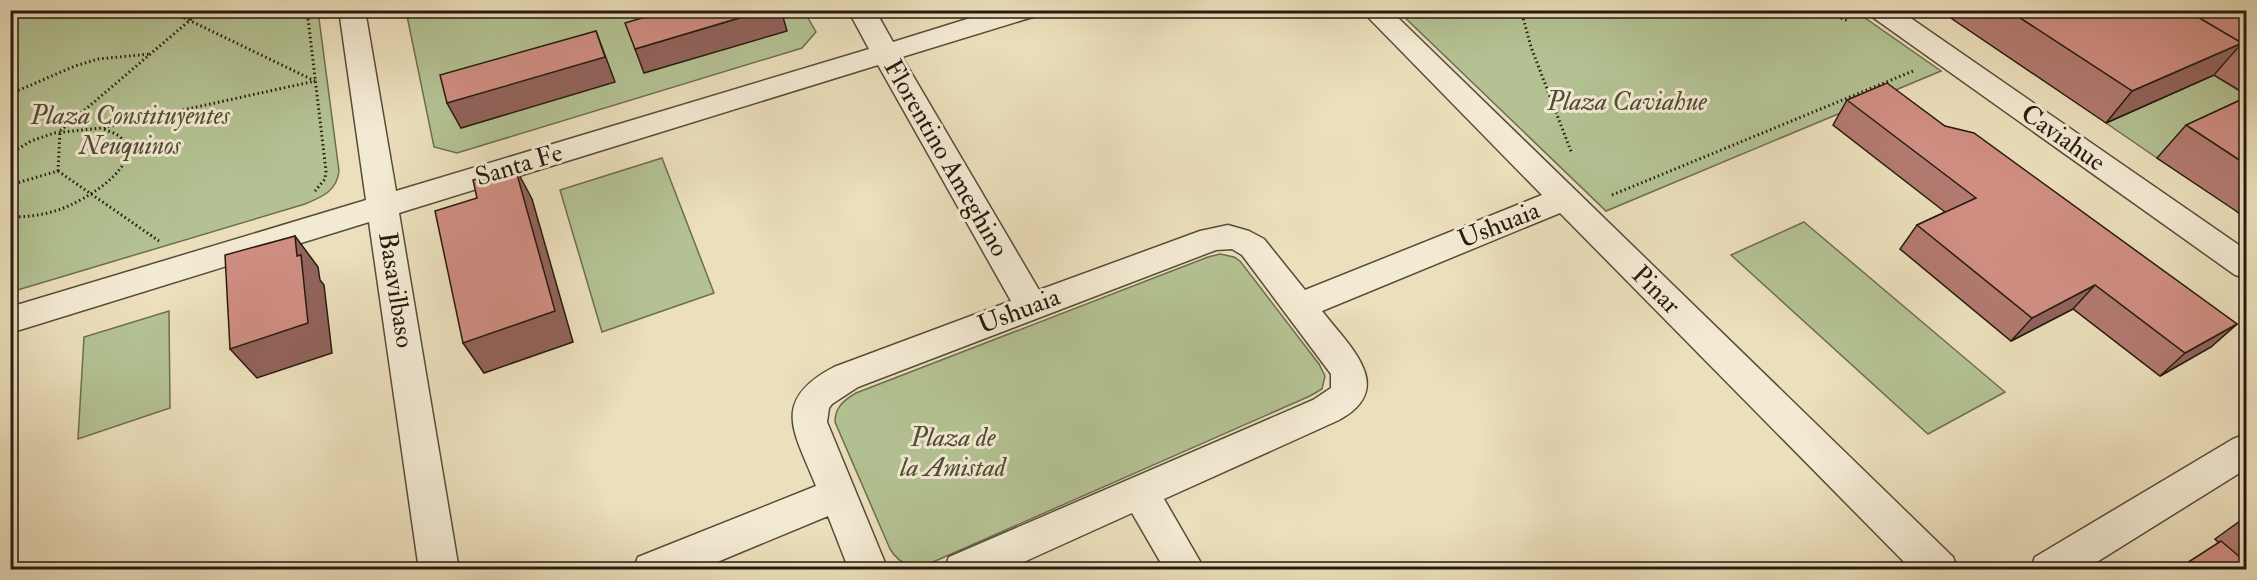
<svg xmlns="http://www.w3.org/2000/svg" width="2257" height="580" font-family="'IM FELL Double Pica',serif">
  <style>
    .green { fill: #b4c293; stroke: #6c6e50; stroke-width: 1.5 }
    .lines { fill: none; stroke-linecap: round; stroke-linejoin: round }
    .minor-casing { stroke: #574c3a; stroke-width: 3 }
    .path { stroke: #251b0e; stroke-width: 3; stroke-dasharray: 1.5 3; stroke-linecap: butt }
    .minor { fill: #f3ead3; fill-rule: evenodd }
    .wall { fill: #b37a71; stroke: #251b0e; stroke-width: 1.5 }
    .shaded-wall { fill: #92635c; stroke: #251b0e; stroke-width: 1.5 }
    .building { fill: #d08e83; stroke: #251b0e; stroke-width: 1.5 }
    .labels { text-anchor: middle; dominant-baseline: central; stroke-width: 6; stroke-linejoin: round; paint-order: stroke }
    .park-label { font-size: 26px; font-style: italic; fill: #504d36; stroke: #f3ead3 }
    .street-label { font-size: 26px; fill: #251b0e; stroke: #f3ead3 }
  </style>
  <rect width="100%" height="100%" fill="#ecdfbc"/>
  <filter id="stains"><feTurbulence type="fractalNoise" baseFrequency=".00333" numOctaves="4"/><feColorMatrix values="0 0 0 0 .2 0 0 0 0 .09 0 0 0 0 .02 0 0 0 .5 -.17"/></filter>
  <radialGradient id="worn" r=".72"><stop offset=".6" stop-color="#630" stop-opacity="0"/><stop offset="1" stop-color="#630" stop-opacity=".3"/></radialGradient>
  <g class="green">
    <path d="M11 10 318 11 339 171C337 191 322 197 305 204L11 292Z"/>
    <polygon points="406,11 804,11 816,32 802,48 457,153 434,147"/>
    <polygon points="1398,11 1855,11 1941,71 1606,211"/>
    <polygon points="2214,75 2246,95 2246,115 2157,158 2106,123"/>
    <polygon points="662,158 714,293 602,332 560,190"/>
    <polygon points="1804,222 2005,392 1928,434 1731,255"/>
    <path d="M1220 254 1234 257 1240 261 1319 364 1325 376 1322 389 1310 396 933 562C914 568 901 567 890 549L835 422C835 407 844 400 856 393L1208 257Z"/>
    <polygon points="169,311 170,408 78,439 84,337"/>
  </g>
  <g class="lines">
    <g class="minor-casing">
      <g id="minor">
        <path d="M339 10H365L396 191 869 49 848 10H875L893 42 996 10H1040L1036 16 902 57 1039 290 1200 231 1228 225 1249 231 1264 239 1305 290 1542 195 1361 10H1390L1953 557 1958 570H1912L1560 213 1322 311C1349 346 1398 388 1339 420L1164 499 1205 570H1165L1132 513 1006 570H944L949 557 1313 400 1331 388V374L1242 255 1232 249 1216 250 858 387 832 404 829 408 827 422 888 570H849L828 516 698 570H633L638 557 816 486C795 433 769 401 834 367L1011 301 878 65 399 213 459 570H419L369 222 10 333V307L366 200Z"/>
        <polygon points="1867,10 1899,10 2246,250 2246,278 2235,275 1871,16"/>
        <polygon points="2246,434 2246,469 2084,570 2030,570 2035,557 2233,439"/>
      </g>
    </g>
    <g class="path">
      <polyline points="168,10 315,81"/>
      <polyline points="307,10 326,171 325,179 315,191"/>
      <polyline points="1521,10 1531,47 1572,154"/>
      <polyline points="1820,10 1849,21"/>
      <polyline points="1839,10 1847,16"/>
      <polyline points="10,94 75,66 98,59 150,54"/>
      <polyline points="10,154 31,141 54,133 101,128 315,81"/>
      <polyline points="58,171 60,131 202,10"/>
      <polyline points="58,171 159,241"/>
      <polyline points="10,185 58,171"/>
      <polyline points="1612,195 1913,71"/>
      <path d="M10 217C27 217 45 215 61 209 81 202 150 164 119 136 115 133 107 131 102 128"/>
    </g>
    <use href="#minor" class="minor"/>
  </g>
  <g class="wall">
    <polygon points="1939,10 2247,10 2247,95 2214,75 2106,123"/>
    <polygon points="2247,97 2247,220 2236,211 2157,158 2186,125"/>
    <polygon points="1847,100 1945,126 2237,324 2211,347 2160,376 2073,309 2011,341 1900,249 1917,225 1945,212 1833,125"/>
    <polygon points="2247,516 2247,570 2215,539"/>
  </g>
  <g class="shaded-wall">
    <polygon points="766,10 781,10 787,31 644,73 635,49"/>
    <polygon points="596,31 615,82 461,128 447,103"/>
    <polygon points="2247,41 2241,44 2214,75 2106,123 2132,91"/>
    <polygon points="515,167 532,199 573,342 484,373 463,343"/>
    <polygon points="295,236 318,267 320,280 324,285 332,353 257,378 230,349"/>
    <polygon points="2095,285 2073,309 2011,341 2032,318"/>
    <polygon points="2237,324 2211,347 2160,376 2185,353"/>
  </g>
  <g class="building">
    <polygon points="669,10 766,10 635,49 625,23"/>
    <polygon points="1999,10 2007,10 2005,14"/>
    <polygon points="2008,10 2186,10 2242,43 2132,91"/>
    <polygon points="2186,10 2247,10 2247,41 2242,43"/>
    <polygon points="596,31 605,57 447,103 440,75"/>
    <polygon points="2247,41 2247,47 2241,44"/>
    <polygon points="1887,83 1945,126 1974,133 2237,324 2185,353 2095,285 2032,318 1917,225 1976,198 1847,100"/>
    <polygon points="2247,97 2247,165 2186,125"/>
    <polygon points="515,167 555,311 463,343 435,211 477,198 473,180"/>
    <polygon points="295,236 297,256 301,255 308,323 230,349 225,255"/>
    <polygon points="2221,541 2247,563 2247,570 2176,570"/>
  </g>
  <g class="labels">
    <g class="park-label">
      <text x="1627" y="102">Plaza Caviahue</text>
      <text x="130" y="116">Plaza Constituyentes<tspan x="130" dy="30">Neuquinos</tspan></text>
      <text x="953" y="438">Plaza de<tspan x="953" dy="30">la Amistad</tspan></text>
    </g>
    <g class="street-label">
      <text transform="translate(2063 138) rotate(35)">Caviahue</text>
      <text transform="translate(946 158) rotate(60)">Florentino Ameghino</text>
      <text transform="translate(519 165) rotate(-17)">Santa Fe</text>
      <text transform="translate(1499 225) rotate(-22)">Ushuaia</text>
      <text transform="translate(396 290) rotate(81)">Basavilbaso</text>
      <text transform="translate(1656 290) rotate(45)">Pinar</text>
      <text transform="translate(1019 311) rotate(-21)">Ushuaia</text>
    </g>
  </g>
  <rect width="2257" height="580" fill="none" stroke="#ecdfbc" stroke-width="36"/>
  <rect x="12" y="12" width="2233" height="556" fill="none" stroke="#251b0e" stroke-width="3"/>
  <rect x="18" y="18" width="2221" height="544" fill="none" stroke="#251b0e" stroke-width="1.5"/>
  <rect width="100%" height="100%" filter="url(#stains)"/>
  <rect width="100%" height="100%" fill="url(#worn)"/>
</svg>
